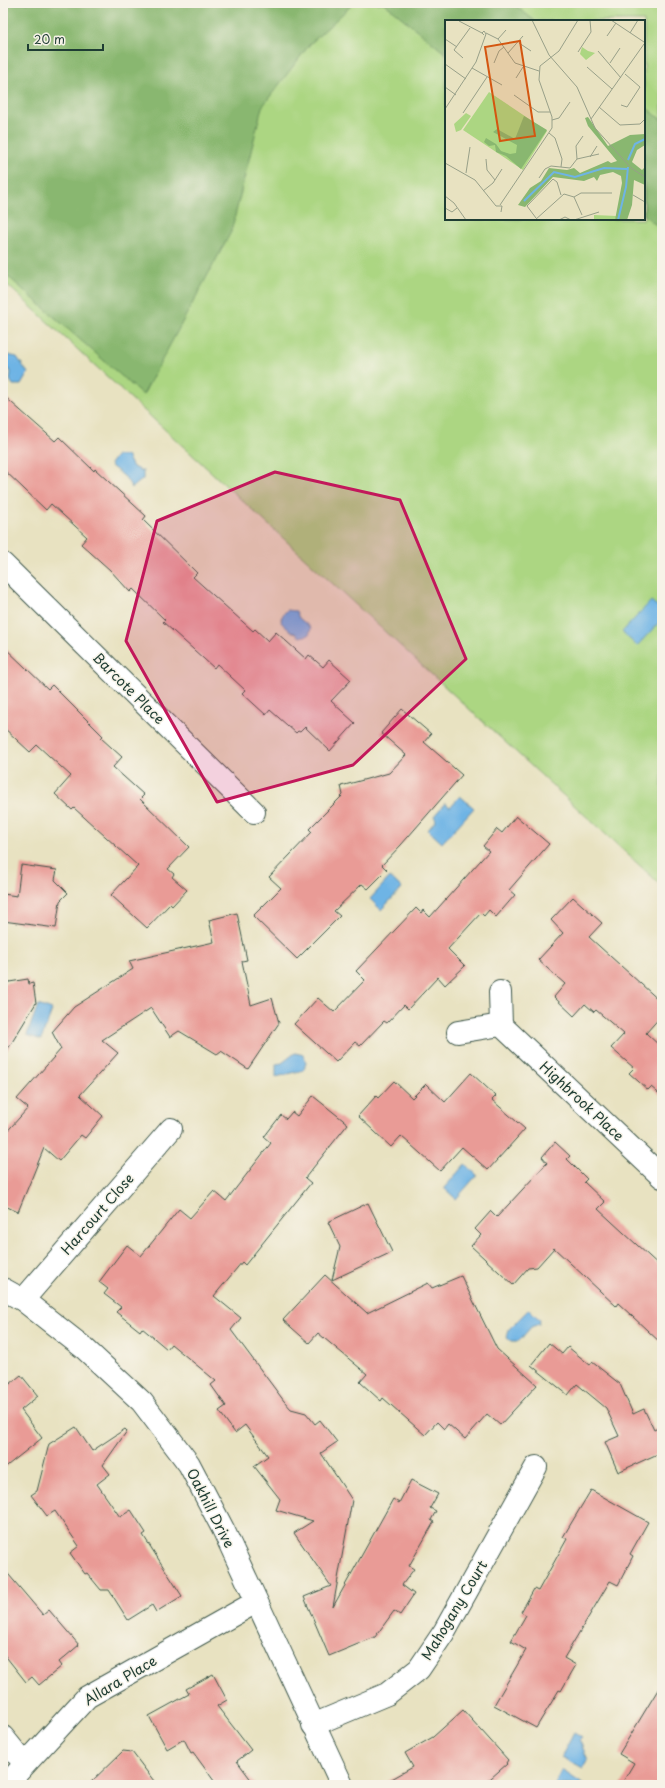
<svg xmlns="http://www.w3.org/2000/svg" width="665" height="1788" font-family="'Playpen Sans',sans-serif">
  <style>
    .green { fill: #acd682; stroke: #668a5b; fill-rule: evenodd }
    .forest { fill: #89b770; stroke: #547a52 }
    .water { fill: #6eb4e5; stroke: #46788c }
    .building { fill: #e99b96 }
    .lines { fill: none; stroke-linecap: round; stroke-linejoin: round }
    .minor-casing { stroke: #3d5649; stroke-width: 24 }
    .minor { stroke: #fff; stroke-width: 22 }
    .marked { fill: #c2185b; fill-opacity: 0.2; stroke: #c2185b; stroke-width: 3; stroke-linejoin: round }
    .labels { text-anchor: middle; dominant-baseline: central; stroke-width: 3; stroke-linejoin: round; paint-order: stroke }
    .street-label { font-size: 14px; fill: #1f3d34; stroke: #f7f3e8 }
    .inset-river { fill: none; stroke: #6eb4e5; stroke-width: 2 }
    .inset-road { fill: none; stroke: #98a089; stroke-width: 1 }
    .view { fill: #d45610; fill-opacity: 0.15; stroke: #d45610; stroke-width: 2 }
    .inset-edge { fill: none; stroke: #1f3d34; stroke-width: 2 }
  </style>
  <rect width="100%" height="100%" fill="#f7f3e8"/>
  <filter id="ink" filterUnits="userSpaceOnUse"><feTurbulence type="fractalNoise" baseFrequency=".025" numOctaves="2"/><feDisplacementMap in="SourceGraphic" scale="8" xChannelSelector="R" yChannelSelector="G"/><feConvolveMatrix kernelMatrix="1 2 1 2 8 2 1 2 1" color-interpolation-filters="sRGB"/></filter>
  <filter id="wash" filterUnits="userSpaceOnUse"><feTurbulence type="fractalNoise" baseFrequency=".012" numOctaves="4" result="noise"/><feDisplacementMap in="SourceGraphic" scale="16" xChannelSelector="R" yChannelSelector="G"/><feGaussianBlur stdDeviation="0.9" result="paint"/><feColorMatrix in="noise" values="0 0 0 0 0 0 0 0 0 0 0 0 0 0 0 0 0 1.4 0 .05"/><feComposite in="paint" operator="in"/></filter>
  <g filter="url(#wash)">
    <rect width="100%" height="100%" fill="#e8e2c1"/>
    <path class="green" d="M3 3H662V886L3 281ZM446 21H644V219H446Z"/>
    <g class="forest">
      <polygon points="3,3 354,3 310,44 262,107 231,232 143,395 3,272"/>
      <polygon points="384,3 512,3 535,21 446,21 446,54"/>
      <polygon points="644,106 662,120 662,230 644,215"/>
    </g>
    <g class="water">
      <polygon points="3,354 17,357 28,373 21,385 13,385 10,380 11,372 10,370 3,370"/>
      <polygon points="116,456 127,456 133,467 143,471 143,479 132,488 125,477 111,466 110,464"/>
      <polygon points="651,601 662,610 662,619 637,646 622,632"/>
      <path d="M287 610 296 611 299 618 311 628 309 635 300 637C294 632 286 629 281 622L282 616Z"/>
      <polygon points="460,796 474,808 442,843 428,830 436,820 434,816 445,803 450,807"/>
      <polygon points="390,877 402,888 381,910 370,899"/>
      <polygon points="38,1005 52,1010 41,1040 27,1035"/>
      <polygon points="295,1053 304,1055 306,1062 304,1070 276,1077 276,1064 282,1063"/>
      <polygon points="465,1164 477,1175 456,1199 444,1188"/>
      <polygon points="529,1309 540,1320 539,1324 531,1327 519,1341 511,1341 507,1338 509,1329"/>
      <polygon points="574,1733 581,1737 579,1739 588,1760 583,1769 561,1757"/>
      <polygon points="562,1770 584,1785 555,1785"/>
    </g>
    <g id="blocks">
      <g class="building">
        <polygon points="3,395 55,441 59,437 94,471 95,469 146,516 143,520 197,573 193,577 253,631 255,629 268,641 276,632 306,659 309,655 323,667 329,660 351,680 331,701 355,723 330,751 305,727 300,732 298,731 296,733 270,710 266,715 242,693 245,690 217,664 214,668 163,622 165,620 133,589 130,592 110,570 81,544 87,537 51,504 46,510 3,469"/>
        <polygon points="3,646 48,689 52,685 103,736 101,738 122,757 113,767 144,795 140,799 189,847 168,869 174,874 172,877 187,890 172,906 170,904 147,928 111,895 138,866 74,808 72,810 55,794 71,776 37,745 30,752 3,727"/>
        <polygon points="402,709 431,734 424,742 462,775 401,845 382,865 387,870 368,889 362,884 334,911 340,916 297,959 253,916 281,888 269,877 312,832 309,829 343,795 341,786 389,773 406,755 381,733"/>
        <polygon points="516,816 549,844 509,890 515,895 496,917 489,910 484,916 481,913 448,949 465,966 445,985 438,977 408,1009 404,1005 387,1023 384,1021 360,1046 355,1042 336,1062 294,1024 318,998 334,1012 365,980 356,971 416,908 421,913 423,910 430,917 489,851 483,846 497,829 502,833"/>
        <polygon points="21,865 57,870 55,880 68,893 60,901 56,928 3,921 3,894 17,896"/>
        <polygon points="573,897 602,923 589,937 662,1003 662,1015 646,1033 662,1048 662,1096 651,1087 648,1090 629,1073 634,1068 611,1048 624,1034 596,1010 594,1012 585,1004 574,1016 554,997 565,984 538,960 563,933 551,920"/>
        <polygon points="237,913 247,960 242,961 251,1005 272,998 279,1023 248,1069 221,1051 217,1054 179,1031 170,1037 151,1008 102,1040 118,1053 80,1095 103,1116 85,1138 81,1135 59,1161 44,1148 18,1212 3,1205 3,1136 28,1108 17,1099 61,1049 52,1032 74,1007 133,969 129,961 214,942 209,920"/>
        <polygon points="28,979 29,984 33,983 36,1003 3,1057 3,983"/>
        <polygon points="471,1073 496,1096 492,1100 525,1129 488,1170 462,1147 440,1171 401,1136 391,1147 358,1116 376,1096 378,1098 394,1081 412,1098 426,1084 445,1102"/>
        <polygon points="313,1096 348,1124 305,1178 311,1183 245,1265 242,1262 214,1296 241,1318 231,1330 284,1401 291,1409 306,1413 315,1424 320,1420 337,1442 321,1453 352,1500 333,1607 393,1499 399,1503 411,1480 438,1494 430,1508 436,1511 431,1520 434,1522 409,1566 414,1569 402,1585 414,1594 400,1615 394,1611 375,1637 329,1656 304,1597 331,1586 294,1533 313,1521 276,1510 280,1499 254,1466 268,1456 245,1425 235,1433 219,1411 226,1406 211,1385 216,1381 171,1344 167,1349 142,1328 140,1331 116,1312 121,1307 104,1294 108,1289 99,1282 127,1245 141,1256 179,1209 190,1218 214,1191 226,1201 271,1143 264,1137 281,1115 286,1119 292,1112 297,1116"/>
        <polygon points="555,1142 570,1156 567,1159 587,1179 584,1182 605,1202 598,1209 662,1268 662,1344 618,1303 616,1306 554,1248 537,1267 528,1268 513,1285 471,1246 481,1235 475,1229 491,1211 497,1217 547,1163 542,1157"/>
        <polygon points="368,1203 392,1252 332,1280 340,1247 328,1222"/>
        <polygon points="325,1275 367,1313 428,1283 432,1288 461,1276 497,1349 537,1385 500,1425 487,1414 465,1439 448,1424 444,1429 437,1422 425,1435 383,1398 381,1401 360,1382 367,1374 318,1333 309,1343 283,1320"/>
        <polygon points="549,1343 562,1354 568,1347 590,1365 592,1362 620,1384 633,1414 644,1409 654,1430 662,1426 662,1452 618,1472 605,1442 619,1436 606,1408 577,1384 568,1395 531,1365"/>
        <polygon points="21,1375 38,1396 21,1410 42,1438 3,1469 3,1385 5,1388"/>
        <polygon points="76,1427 92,1451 125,1429 127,1431 103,1465 110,1474 97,1484 120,1517 131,1510 146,1533 143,1535 182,1596 156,1612 152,1605 128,1620 109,1590 101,1590 87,1573 85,1574 70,1553 79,1546 55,1511 47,1516 31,1495 37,1491 49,1444"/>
        <polygon points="591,1490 648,1522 630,1554 633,1556 618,1585 610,1581 564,1658 576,1665 561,1691 559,1690 536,1728 494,1705 526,1650 511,1641 526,1615 521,1612 534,1589 538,1591 567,1539 563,1537"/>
        <polygon points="3,1568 43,1615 49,1610 79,1645 59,1662 62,1666 39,1685 32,1677 26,1682 3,1653"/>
        <polygon points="213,1674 227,1700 217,1706 251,1750 237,1761 255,1785 217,1785 193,1752 191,1753 184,1739 167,1749 149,1716 189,1694 186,1689"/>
        <polygon points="662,1683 662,1785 621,1785 634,1763 619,1754"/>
        <polygon points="463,1710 508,1760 506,1763 507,1764 483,1785 381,1785 413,1767 405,1753 433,1737"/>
        <polygon points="123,1751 132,1752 157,1785 88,1785"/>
      </g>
    </g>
  </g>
  <g filter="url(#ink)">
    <use href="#blocks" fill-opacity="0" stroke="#3d5649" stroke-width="1"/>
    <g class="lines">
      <g class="minor-casing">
        <g id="minor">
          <polyline points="3,564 254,812"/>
          <polyline points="500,992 501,1025"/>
          <polyline points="458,1032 501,1025 662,1177"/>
          <polyline points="3,1289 23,1300 84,1348 142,1402 189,1464 223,1529 342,1785"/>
          <polyline points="23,1300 171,1129"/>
          <polyline points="313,1725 387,1694 419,1669 444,1632 536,1467"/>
          <polyline points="3,1737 24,1763"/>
          <polyline points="6,1785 87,1697 256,1602"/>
        </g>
      </g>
      <use href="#minor" class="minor"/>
    </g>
  </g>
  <path class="marked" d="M275 472 400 500 466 659 353 765 217 802 126 641 157 521Z"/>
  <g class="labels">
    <g class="street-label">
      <text transform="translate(129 688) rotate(45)">Barcote Place</text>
      <text transform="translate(582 1101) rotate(43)">Highbrook Place</text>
      <text transform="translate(97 1214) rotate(-49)">Harcourt Close</text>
      <text transform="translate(211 1508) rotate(63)">Oakhill Drive</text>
      <text transform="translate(454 1610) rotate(-59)">Mahogany Court</text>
      <text transform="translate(120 1680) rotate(-31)">Allara Place</text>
    </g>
  </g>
  <g transform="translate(445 20)">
    <rect width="200" height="200" fill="#e8e2c1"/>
    <path d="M137 27 143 31 150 33 141 40 135 34ZM44 72 102 111 78 150 18 110ZM21 93 26 96 16 110 11 112 9 104ZM149 195 172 196 170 200H149Z" fill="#acd682"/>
    <path d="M79 96 102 110 76 149 61 136 51 132 50 125 44 126 39 122 41 118 51 124 56 131 65 134 71 133 72 125 48 112 52 109 70 119ZM143 97 163 126 185 115 200 114V125L192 130 187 142 197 150 200 147V165L189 160 187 185 182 200H170L177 163 176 156 168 152 155 155 152 161 149 157 139 161 108 157 80 187 73 185 85 168 96 161 104 148 122 150 129 148 135 153 163 141 166 143 172 141 143 106 140 98Z" fill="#89b770"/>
    <path class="inset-river" d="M183 140 190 124 200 119M79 181 109 152 130 157 159 148 182 149M173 200 181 167 183 147"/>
    <path class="inset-road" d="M87 0 104 35 132 67 150 108 186 148 200 157M166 0 199 22M14 1 37 13M41 13 53 19 70 43 94 51M185 13 193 0M162 16 171 3M0 19 12 27M53 19 61 10M74 23 86 31M153 31 176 58M133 32 146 12 145 0M63 33 78 16M18 38 9 30 25 8M49 43 54 31 59 27M165 43 175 28M0 44 21 59M142 47 167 69M27 48 57 65M71 58 78 47M0 67 11 75M69 75 93 92H105M176 85 182 87 195 67 180 54M154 87 175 105 195 104 200 99M0 89 31 42 41 14 39 11 37 13 39 15M18 93 42 57M146 99 199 24M107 100 114 98 125 82M104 113 110 118 117 139 116 147M138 116 131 126 132 139 154 134M145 137 152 126M41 139 42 150 50 160M0 143 30 160 51 186M21 153 25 127M94 158 100 149 106 146 125 148 132 139M38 171 48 163 57 149M188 175 200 182M0 176 9 183 21 200M129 177 136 173H167M55 185 107 108V97L94 60 95 46 114 31 133 0M51 186H57L56 192M0 188 7 192 12 188M91 198 82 186 108 159 112 162 116 175M90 200 119 174 129 177 137 195M114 200 120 197 126 200M129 200 154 192"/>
    <path class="view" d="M75 21 90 116 55 121 40 27Z"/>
    <rect width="200" height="200" class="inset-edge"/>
  </g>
  <rect width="665" height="1788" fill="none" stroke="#f7f3e8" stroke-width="16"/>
  <path d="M28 44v6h75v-6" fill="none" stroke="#1f3d34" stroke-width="2"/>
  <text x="34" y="44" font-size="12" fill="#1f3d34" stroke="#f7f3e8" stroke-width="3" paint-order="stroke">20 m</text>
</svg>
